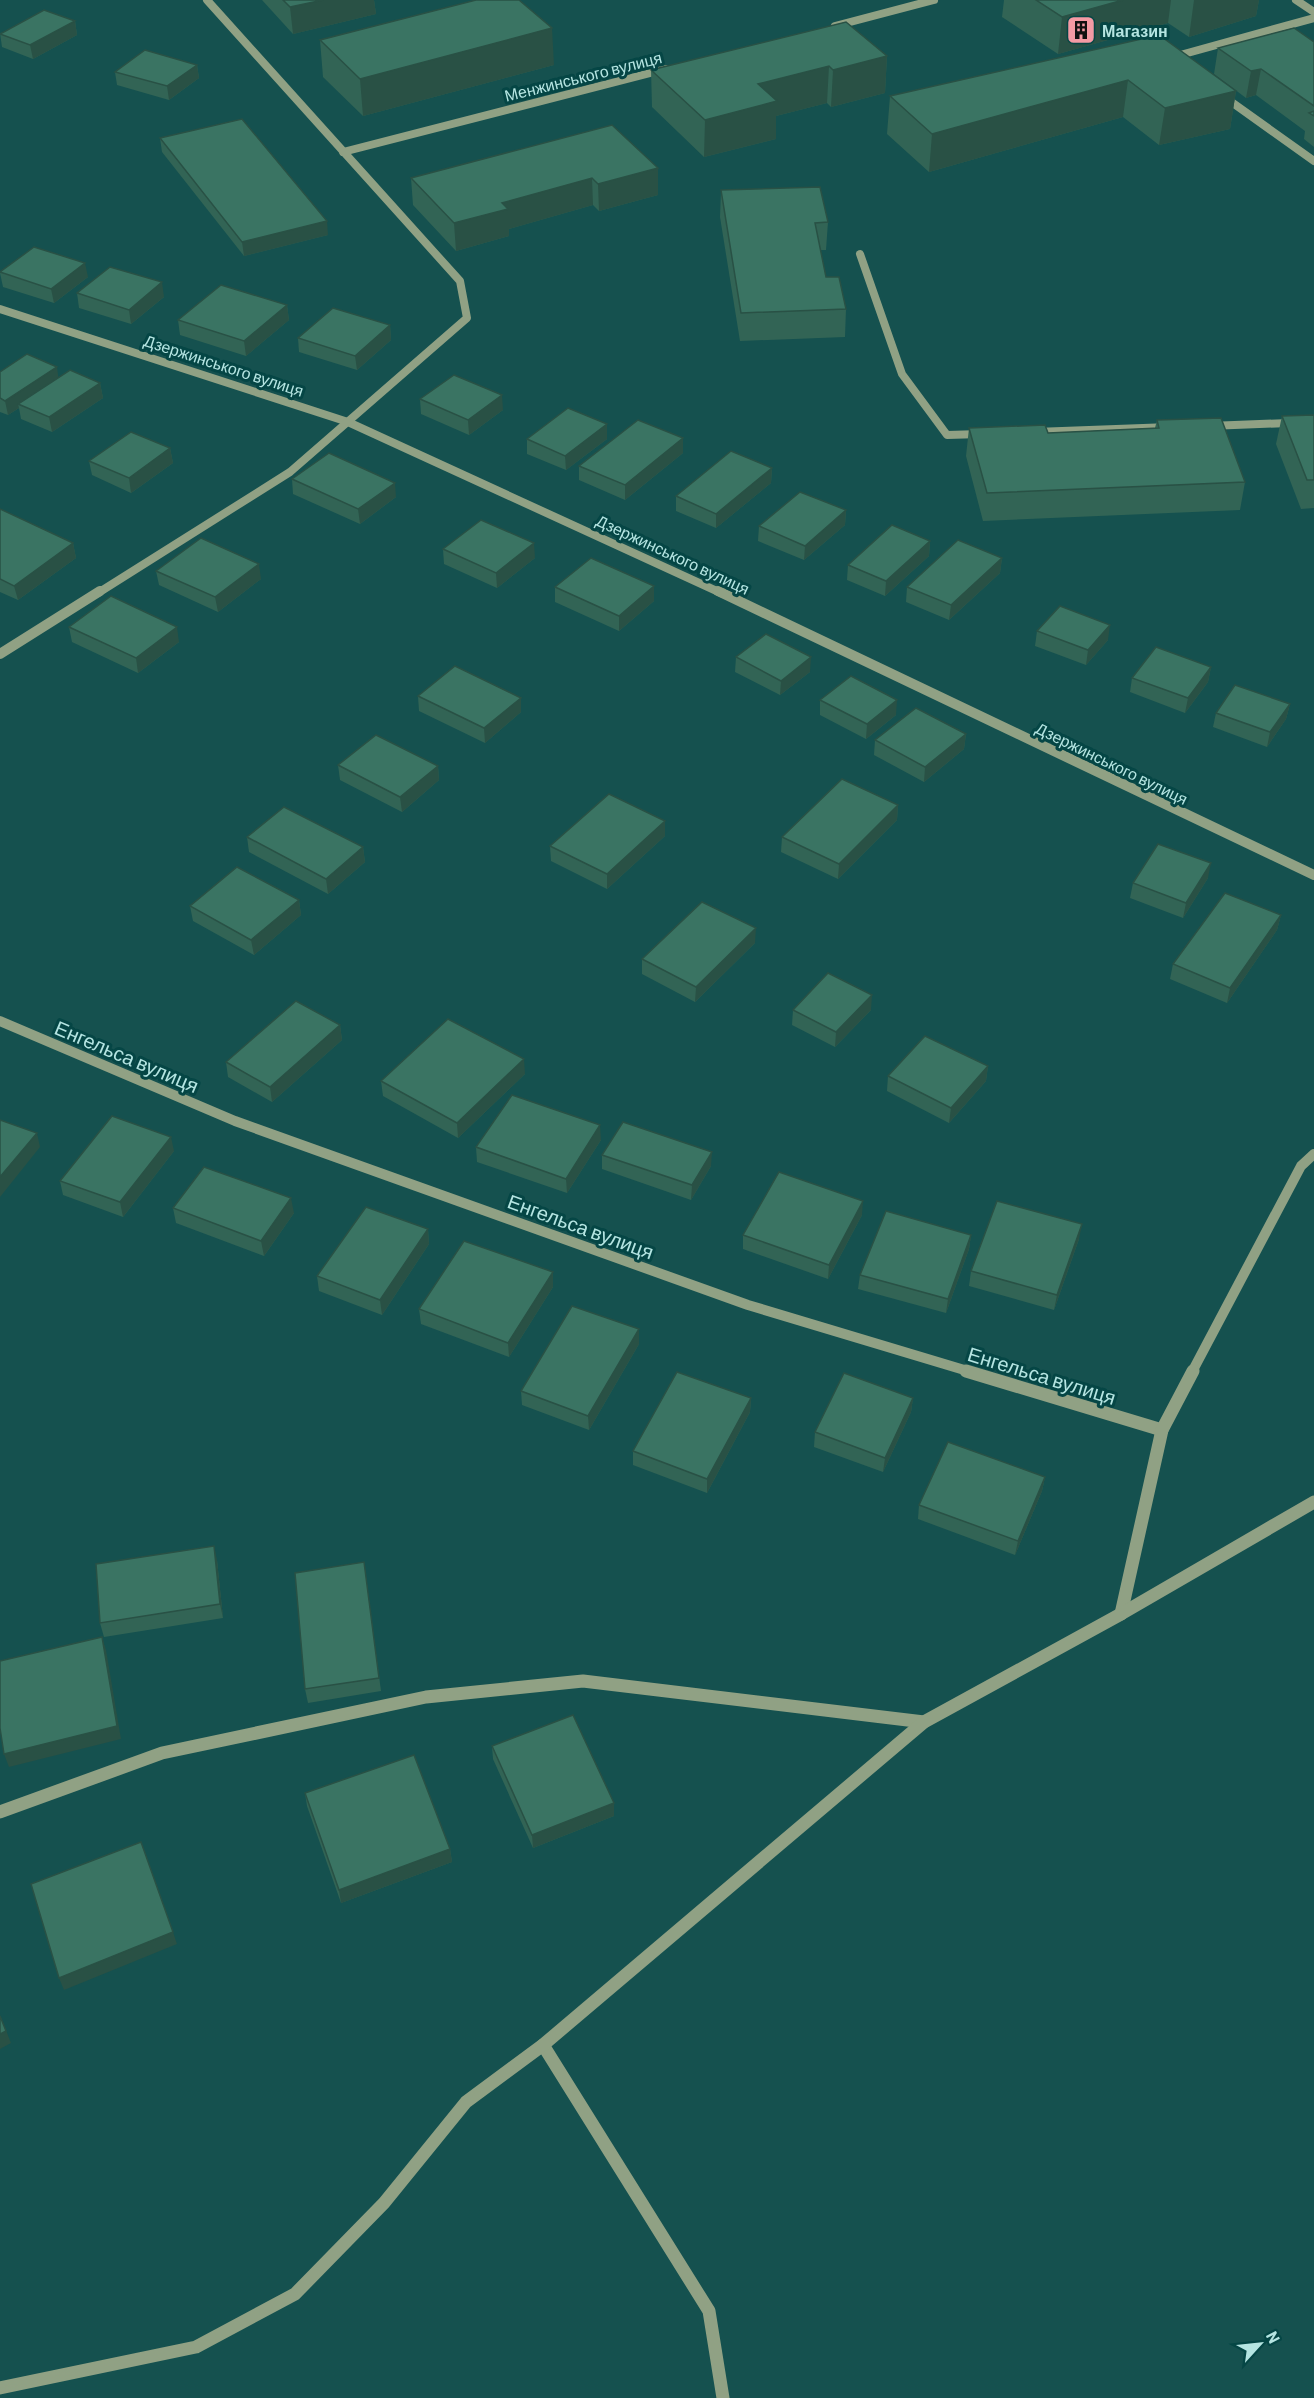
<svg xmlns="http://www.w3.org/2000/svg" width="1314" height="2398" font-family="Barlow,sans-serif">
  <style>
    .lines { fill: none; stroke-linecap: round; stroke-linejoin: round }
    .minor-far2 { stroke: #90a184; stroke-width: 8 }
    .minor-far1 { stroke: #90a184; stroke-width: 10 }
    .minor { stroke: #90a184; stroke-width: 13 }
    .wall { fill: #326455 }
    .shaded-wall { fill: #295145 }
    .building { fill: #3a7463; stroke: #295145; stroke-width: 1.5 }
    .labels { text-anchor: middle; dominant-baseline: central; stroke-width: 6; stroke-linejoin: round; paint-order: stroke }
    .far-poi-label { font-size: 16px; font-weight: bold; fill: #b5e5e2; stroke: #054645; text-anchor: start }
    .far-street-label { font-size: 16px; fill: #b5e5e2; stroke: #054645 }
    .street-label { font-size: 20px; fill: #b5e5e2; stroke: #054645 }
  </style>
  <rect width="100%" height="100%" fill="#15514f"/>
  <g class="lines">
    <g class="minor-far2">
      <polyline points="1296,0 1314,12"/>
      <polyline points="835,26 934,0"/>
      <polyline points="1173,57 1314,18"/>
      <polyline points="1223,96 1314,161"/>
      <polyline points="343,152 666,69"/>
      <polyline points="860,254 902,374 947,435 981,434"/>
      <polyline points="0,309 348,422 721,593"/>
      <polyline points="1209,426 1314,422"/>
      <polyline points="1035,432 1170,427"/>
      <polyline points="98,593 290,472 467,318 460,281 207,0"/>
    </g>
    <g class="minor-far1">
      <polyline points="718,591 1314,875"/>
      <polyline points="0,654 100,591"/>
      <polyline points="0,1021 235,1121 748,1305 971,1372"/>
      <polyline points="1192,1372 1301,1166 1314,1154"/>
    </g>
    <g class="minor">
      <polyline points="966,1371 1162,1430"/>
      <polyline points="1121,1614 1162,1430 1193,1371"/>
      <polyline points="0,1812 162,1753 426,1697 583,1681 924,1722"/>
      <polyline points="543,2045 709,2311 723,2398"/>
      <polyline points="0,2388 196,2347 295,2294 384,2203 466,2102 543,2045 924,1722 1121,1614 1314,1502"/>
    </g>
  </g>
  <g class="wall">
    <polygon points="262,0 374,0 376,14 293,34"/>
    <polygon points="1004,0 1259,0 1256,16 1189,37 1168,23 1058,54 1002,17"/>
    <polygon points="75,21 77,35 33,59 2,47 0,33"/>
    <polygon points="1159,35 1236,91 1230,129 1159,145 1123,117 929,172 887,134 890,96"/>
    <polygon points="320,40 554,65 363,116 323,77"/>
    <polygon points="1314,42 1314,147 1304,139 1305,131 1256,95 1246,98 1214,74 1218,48"/>
    <polygon points="887,56 885,93 831,107 827,103 776,116 776,139 704,157 652,107 651,70"/>
    <polygon points="197,65 199,78 169,100 117,85 115,72"/>
    <polygon points="612,125 658,195 599,211 593,205 509,229 509,236 456,251 413,205 411,178"/>
    <polygon points="160,138 328,235 244,256 162,152"/>
    <polygon points="721,190 828,222 826,250 820,250 826,277 846,309 845,337 740,341 720,217"/>
    <polygon points="0,273 88,277 54,303 3,287"/>
    <polygon points="77,293 164,297 131,324 79,308"/>
    <polygon points="287,305 289,320 246,356 180,335 178,320"/>
    <polygon points="390,325 391,340 357,370 299,352 298,338"/>
    <polygon points="0,372 59,378 100,383 103,398 52,432 21,419 19,408 8,415 0,412"/>
    <polygon points="420,399 503,410 469,435 421,414"/>
    <polygon points="1314,415 1314,508 1301,509 1276,444 1282,416"/>
    <polygon points="1157,420 1245,482 1240,510 983,521 966,456 969,428 1048,433 1155,428"/>
    <polygon points="527,439 607,439 566,470 527,454"/>
    <polygon points="170,448 173,463 131,493 92,475 89,461"/>
    <polygon points="683,453 625,500 579,480 579,466"/>
    <polygon points="772,468 771,483 716,528 676,511 676,496"/>
    <polygon points="292,479 396,497 360,524 293,494"/>
    <polygon points="0,509 73,543 76,558 18,600 0,592"/>
    <polygon points="846,510 845,525 804,560 758,541 759,526"/>
    <polygon points="930,541 929,556 885,596 847,580 848,565"/>
    <polygon points="443,549 535,558 497,588 444,564"/>
    <polygon points="1002,558 1000,573 949,620 906,602 907,587"/>
    <polygon points="156,571 261,579 218,612 159,585"/>
    <polygon points="555,587 654,601 619,631 555,602"/>
    <polygon points="69,627 179,642 138,673 72,642"/>
    <polygon points="1037,631 1108,640 1086,665 1035,646"/>
    <polygon points="736,657 810,672 780,695 735,672"/>
    <polygon points="1211,667 1208,682 1185,713 1130,692 1132,678"/>
    <polygon points="418,696 521,712 485,743 419,711"/>
    <polygon points="820,700 896,715 866,739 820,715"/>
    <polygon points="1290,704 1286,719 1267,747 1213,727 1216,713"/>
    <polygon points="966,734 964,749 924,782 874,755 875,740"/>
    <polygon points="338,765 438,766 439,780 402,812 340,780"/>
    <polygon points="898,805 897,820 838,879 781,852 782,837"/>
    <polygon points="665,836 607,889 551,861 550,846"/>
    <polygon points="247,837 363,847 365,862 328,894 249,852"/>
    <polygon points="1208,878 1183,918 1130,898 1133,883"/>
    <polygon points="299,900 301,915 254,955 193,921 190,906"/>
    <polygon points="1281,915 1277,930 1227,1003 1170,979 1173,964"/>
    <polygon points="755,943 695,1002 642,974 642,959"/>
    <polygon points="793,1010 871,1010 835,1047 792,1025"/>
    <polygon points="340,1025 342,1040 272,1102 228,1077 226,1062"/>
    <polygon points="988,1066 986,1081 949,1123 887,1091 888,1076"/>
    <polygon points="525,1074 458,1138 383,1096 381,1081"/>
    <polygon points="601,1140 567,1193 477,1162 476,1147"/>
    <polygon points="174,1151 123,1217 63,1195 60,1181"/>
    <polygon points="602,1155 711,1166 691,1200 602,1169"/>
    <polygon points="173,1208 294,1213 264,1256 176,1223"/>
    <polygon points="862,1215 828,1279 743,1249 743,1235"/>
    <polygon points="428,1229 429,1244 382,1315 319,1291 317,1276"/>
    <polygon points="971,1235 969,1249 946,1313 858,1289 860,1275"/>
    <polygon points="1079,1239 1054,1310 969,1286 971,1271"/>
    <polygon points="553,1272 553,1287 509,1357 421,1324 419,1309"/>
    <polygon points="639,1344 589,1430 522,1405 521,1391"/>
    <polygon points="751,1398 750,1412 707,1493 633,1465 633,1451"/>
    <polygon points="913,1398 911,1412 883,1472 814,1447 815,1432"/>
    <polygon points="1045,1477 1042,1491 1015,1555 918,1519 919,1505"/>
    <polygon points="217,1560 223,1618 104,1637 100,1623"/>
    <polygon points="364,1562 381,1691 308,1703 305,1689"/>
    <polygon points="492,1746 614,1816 533,1848 493,1759"/>
    <polygon points="305,1793 450,1849 452,1862 341,1903 307,1806"/>
  </g>
  <g class="shaded-wall">
    <polygon points="323,0 374,0 376,14 293,34 290,7"/>
    <polygon points="1123,0 1171,0 1168,23 1058,54 1062,17"/>
    <polygon points="1194,0 1259,0 1256,16 1189,37"/>
    <polygon points="75,21 77,35 33,59 30,45"/>
    <polygon points="552,28 554,65 363,116 360,79"/>
    <polygon points="887,56 885,93 831,107 833,70"/>
    <polygon points="197,65 199,78 169,100 167,86"/>
    <polygon points="829,66 827,103 776,116 776,139 704,157 705,120 758,84"/>
    <polygon points="1261,69 1256,95 1246,98 1251,71"/>
    <polygon points="1128,80 1123,117 929,172 932,134"/>
    <polygon points="1236,91 1230,129 1159,145 1165,108"/>
    <polygon points="658,168 658,195 599,211 598,184"/>
    <polygon points="592,178 593,205 509,229 509,236 456,251 454,223 502,203"/>
    <polygon points="327,221 328,235 244,256 242,242"/>
    <polygon points="85,263 88,277 54,303 51,289"/>
    <polygon points="162,282 164,297 131,324 129,310"/>
    <polygon points="287,305 289,320 246,356 244,341"/>
    <polygon points="390,325 391,340 357,370 355,356"/>
    <polygon points="57,367 59,382 18,404 19,408 8,415 5,401"/>
    <polygon points="100,383 103,398 52,432 49,417"/>
    <polygon points="502,395 503,410 469,435 468,420"/>
    <polygon points="607,424 607,439 566,470 565,456"/>
    <polygon points="683,438 683,453 625,500 625,485"/>
    <polygon points="170,448 173,463 131,493 129,478"/>
    <polygon points="772,468 771,483 716,528 716,514"/>
    <polygon points="395,483 396,497 360,524 358,509"/>
    <polygon points="846,510 845,525 804,560 805,546"/>
    <polygon points="930,541 929,556 885,596 886,581"/>
    <polygon points="73,543 76,558 18,600 14,586"/>
    <polygon points="534,543 535,558 497,588 496,573"/>
    <polygon points="1002,558 1000,573 949,620 951,605"/>
    <polygon points="259,564 261,579 218,612 215,597"/>
    <polygon points="654,586 654,601 619,631 619,616"/>
    <polygon points="1110,625 1108,640 1086,665 1088,650"/>
    <polygon points="177,627 179,642 138,673 136,658"/>
    <polygon points="811,657 810,672 780,695 781,681"/>
    <polygon points="1211,667 1208,682 1185,713 1188,698"/>
    <polygon points="521,698 521,712 485,743 484,728"/>
    <polygon points="897,700 896,715 866,739 867,724"/>
    <polygon points="1290,704 1286,719 1267,747 1270,732"/>
    <polygon points="966,734 964,749 924,782 925,767"/>
    <polygon points="438,766 439,780 402,812 400,797"/>
    <polygon points="898,805 897,820 838,879 839,864"/>
    <polygon points="665,821 665,836 607,889 607,874"/>
    <polygon points="363,847 365,862 328,894 326,879"/>
    <polygon points="1211,863 1208,878 1183,918 1186,903"/>
    <polygon points="299,900 301,915 254,955 251,940"/>
    <polygon points="1281,915 1277,930 1227,1003 1230,988"/>
    <polygon points="756,928 755,943 695,1002 696,987"/>
    <polygon points="872,995 871,1010 835,1047 836,1032"/>
    <polygon points="340,1025 342,1040 272,1102 270,1087"/>
    <polygon points="524,1059 525,1074 458,1138 457,1123"/>
    <polygon points="988,1066 986,1081 949,1123 951,1108"/>
    <polygon points="600,1125 601,1140 567,1193 566,1179"/>
    <polygon points="37,1133 40,1147 0,1197 0,1177"/>
    <polygon points="171,1137 174,1151 123,1217 120,1202"/>
    <polygon points="712,1152 711,1166 691,1200 692,1185"/>
    <polygon points="291,1198 294,1213 264,1256 261,1241"/>
    <polygon points="863,1201 862,1215 828,1279 829,1265"/>
    <polygon points="1082,1224 1079,1239 1054,1310 1057,1295"/>
    <polygon points="428,1229 429,1244 382,1315 380,1300"/>
    <polygon points="971,1235 969,1249 946,1313 948,1299"/>
    <polygon points="553,1272 553,1287 509,1357 508,1343"/>
    <polygon points="639,1329 639,1344 589,1430 588,1416"/>
    <polygon points="751,1398 750,1412 707,1493 707,1479"/>
    <polygon points="913,1398 911,1412 883,1472 885,1458"/>
    <polygon points="1045,1477 1042,1491 1015,1555 1018,1541"/>
    <polygon points="214,1546 217,1560 223,1618 220,1604"/>
    <polygon points="102,1637 106,1650 121,1739 9,1767 4,1754"/>
    <polygon points="614,1803 614,1816 533,1848 532,1835"/>
    <polygon points="450,1849 452,1862 341,1903 339,1890"/>
    <polygon points="173,1932 177,1944 64,1990 59,1978"/>
    <polygon points="0,2015 11,2043 0,2049"/>
  </g>
  <g class="building">
    <polygon points="283,0 323,0 290,7"/>
    <polygon points="476,0 519,0 552,28 360,79 320,40"/>
    <polygon points="1036,0 1123,0 1062,17"/>
    <polygon points="44,10 75,21 30,45 0,34"/>
    <polygon points="846,22 887,56 833,70 829,66 758,84 777,101 705,120 651,70"/>
    <polygon points="1294,28 1314,42 1314,106 1261,69 1251,71 1218,48"/>
    <polygon points="1159,35 1236,91 1165,108 1128,80 932,134 890,96"/>
    <polygon points="145,50 197,65 167,86 115,72"/>
    <polygon points="1314,111 1314,116 1309,113"/>
    <polygon points="242,119 327,221 242,242 160,138"/>
    <polygon points="612,125 658,168 598,184 592,178 502,203 508,209 454,223 411,178"/>
    <polygon points="820,187 828,222 815,223 826,277 839,277 846,309 741,313 721,190"/>
    <polygon points="34,247 85,263 51,289 0,272"/>
    <polygon points="110,267 162,282 129,310 77,293"/>
    <polygon points="221,285 287,305 244,341 178,320"/>
    <polygon points="333,308 390,325 355,356 298,338"/>
    <polygon points="27,354 57,367 5,401 0,398 0,372"/>
    <polygon points="70,370 100,383 49,417 18,404"/>
    <polygon points="454,375 502,395 468,420 420,399"/>
    <polygon points="568,408 607,424 565,456 527,439"/>
    <polygon points="1314,415 1314,480 1307,480 1282,416"/>
    <polygon points="1221,418 1245,482 987,493 969,428 1045,425 1048,433 1159,428 1157,420"/>
    <polygon points="638,420 683,438 625,485 579,466"/>
    <polygon points="131,432 170,448 129,478 89,461"/>
    <polygon points="731,451 772,468 716,514 676,496"/>
    <polygon points="329,453 395,483 358,509 292,479"/>
    <polygon points="800,492 846,510 805,546 759,526"/>
    <polygon points="0,509 73,543 14,586 0,579"/>
    <polygon points="481,520 534,543 496,573 443,549"/>
    <polygon points="892,525 930,541 886,581 848,565"/>
    <polygon points="201,538 259,564 215,597 156,571"/>
    <polygon points="958,540 1002,558 951,605 907,587"/>
    <polygon points="591,558 654,586 619,616 555,587"/>
    <polygon points="111,596 177,627 136,658 69,627"/>
    <polygon points="1060,606 1110,625 1088,650 1037,631"/>
    <polygon points="766,634 811,657 781,681 736,657"/>
    <polygon points="1156,647 1211,667 1188,698 1132,678"/>
    <polygon points="455,666 521,698 484,728 418,696"/>
    <polygon points="851,676 897,700 867,724 820,700"/>
    <polygon points="1235,685 1290,704 1270,732 1216,713"/>
    <polygon points="916,708 966,734 925,767 875,740"/>
    <polygon points="376,735 438,766 400,797 338,765"/>
    <polygon points="842,779 898,805 839,864 782,837"/>
    <polygon points="609,794 665,821 607,874 550,846"/>
    <polygon points="284,807 363,847 326,879 247,837"/>
    <polygon points="1158,844 1211,863 1186,903 1133,883"/>
    <polygon points="237,867 299,900 251,940 190,906"/>
    <polygon points="1225,893 1281,915 1230,988 1173,964"/>
    <polygon points="702,902 756,928 696,987 642,959"/>
    <polygon points="828,973 872,995 836,1032 793,1010"/>
    <polygon points="296,1001 340,1025 270,1087 226,1062"/>
    <polygon points="448,1019 524,1059 457,1123 381,1081"/>
    <polygon points="925,1036 988,1066 951,1108 888,1076"/>
    <polygon points="512,1095 600,1125 566,1179 476,1147"/>
    <polygon points="112,1116 171,1137 120,1202 60,1181"/>
    <polygon points="0,1120 37,1133 0,1177"/>
    <polygon points="623,1122 712,1152 692,1185 602,1155"/>
    <polygon points="204,1167 291,1198 261,1241 173,1208"/>
    <polygon points="779,1172 863,1201 829,1265 743,1235"/>
    <polygon points="997,1201 1082,1224 1057,1295 971,1271"/>
    <polygon points="366,1207 428,1229 380,1300 317,1276"/>
    <polygon points="886,1211 971,1235 948,1299 860,1275"/>
    <polygon points="464,1241 553,1272 508,1343 419,1309"/>
    <polygon points="572,1306 639,1329 588,1416 521,1391"/>
    <polygon points="677,1372 751,1398 707,1479 633,1451"/>
    <polygon points="844,1373 913,1398 885,1458 815,1432"/>
    <polygon points="948,1442 1045,1477 1018,1541 919,1505"/>
    <polygon points="214,1546 220,1604 100,1623 96,1564"/>
    <polygon points="364,1562 379,1678 305,1689 295,1573"/>
    <polygon points="102,1637 117,1726 4,1754 0,1728 0,1661"/>
    <polygon points="573,1715 614,1803 532,1835 492,1746"/>
    <polygon points="414,1755 450,1849 339,1890 305,1793"/>
    <polygon points="141,1842 173,1932 59,1978 31,1884"/>
    <polygon points="0,2016 6,2031 0,2034"/>
  </g>
  <defs>
    <g id="building-square" transform="scale(1.5)"><rect x="-9" y="-9" width="18" height="18" rx="4" fill="#f49aa4" stroke="#054645"/><path d="M-4-6H4V6H1V3H-1V6H-4ZM-2.5-4.3h1.7v1.8h-1.7ZM.8-4.3h1.7v1.8H.8ZM-2.5-1h1.7V.8h-1.7ZM.8-1h1.7V.8H.8Z" fill="#111"/></g>
  </defs>
  <g fill-rule="evenodd">
    <use href="#building-square" x="1081" y="30"/>
  </g>
  <g class="labels">
    <g class="far-poi-label">
      <text x="1102" y="30">Магазин</text>
    </g>
    <g class="far-street-label">
      <text transform="translate(583 76) rotate(-14)">Менжинського вулиця</text>
      <text transform="translate(224 365) rotate(18)">Дзержинського вулиця</text>
      <text transform="translate(673 554) rotate(25)">Дзержинського вулиця</text>
      <text transform="translate(1112 763) rotate(26)">Дзержинського вулиця</text>
    </g>
    <g class="street-label">
      <text transform="translate(127 1056) rotate(23)">Енгельса вулиця</text>
      <text transform="translate(581 1226) rotate(20)">Енгельса вулиця</text>
      <text transform="translate(1042 1375) rotate(17)">Енгельса вулиця</text>
    </g>
  </g>
  <g transform="translate(1260 2344) rotate(63)" stroke="#054645" stroke-width="4.5" paint-order="stroke">
  <path d="M0-4.5L10 22L0 15L-10 22Z" fill="#b5e5e2"/>
  <text y="-9" font-size="16" font-weight="bold" text-anchor="middle" fill="#b5e5e2">N</text>
  </g>
</svg>
